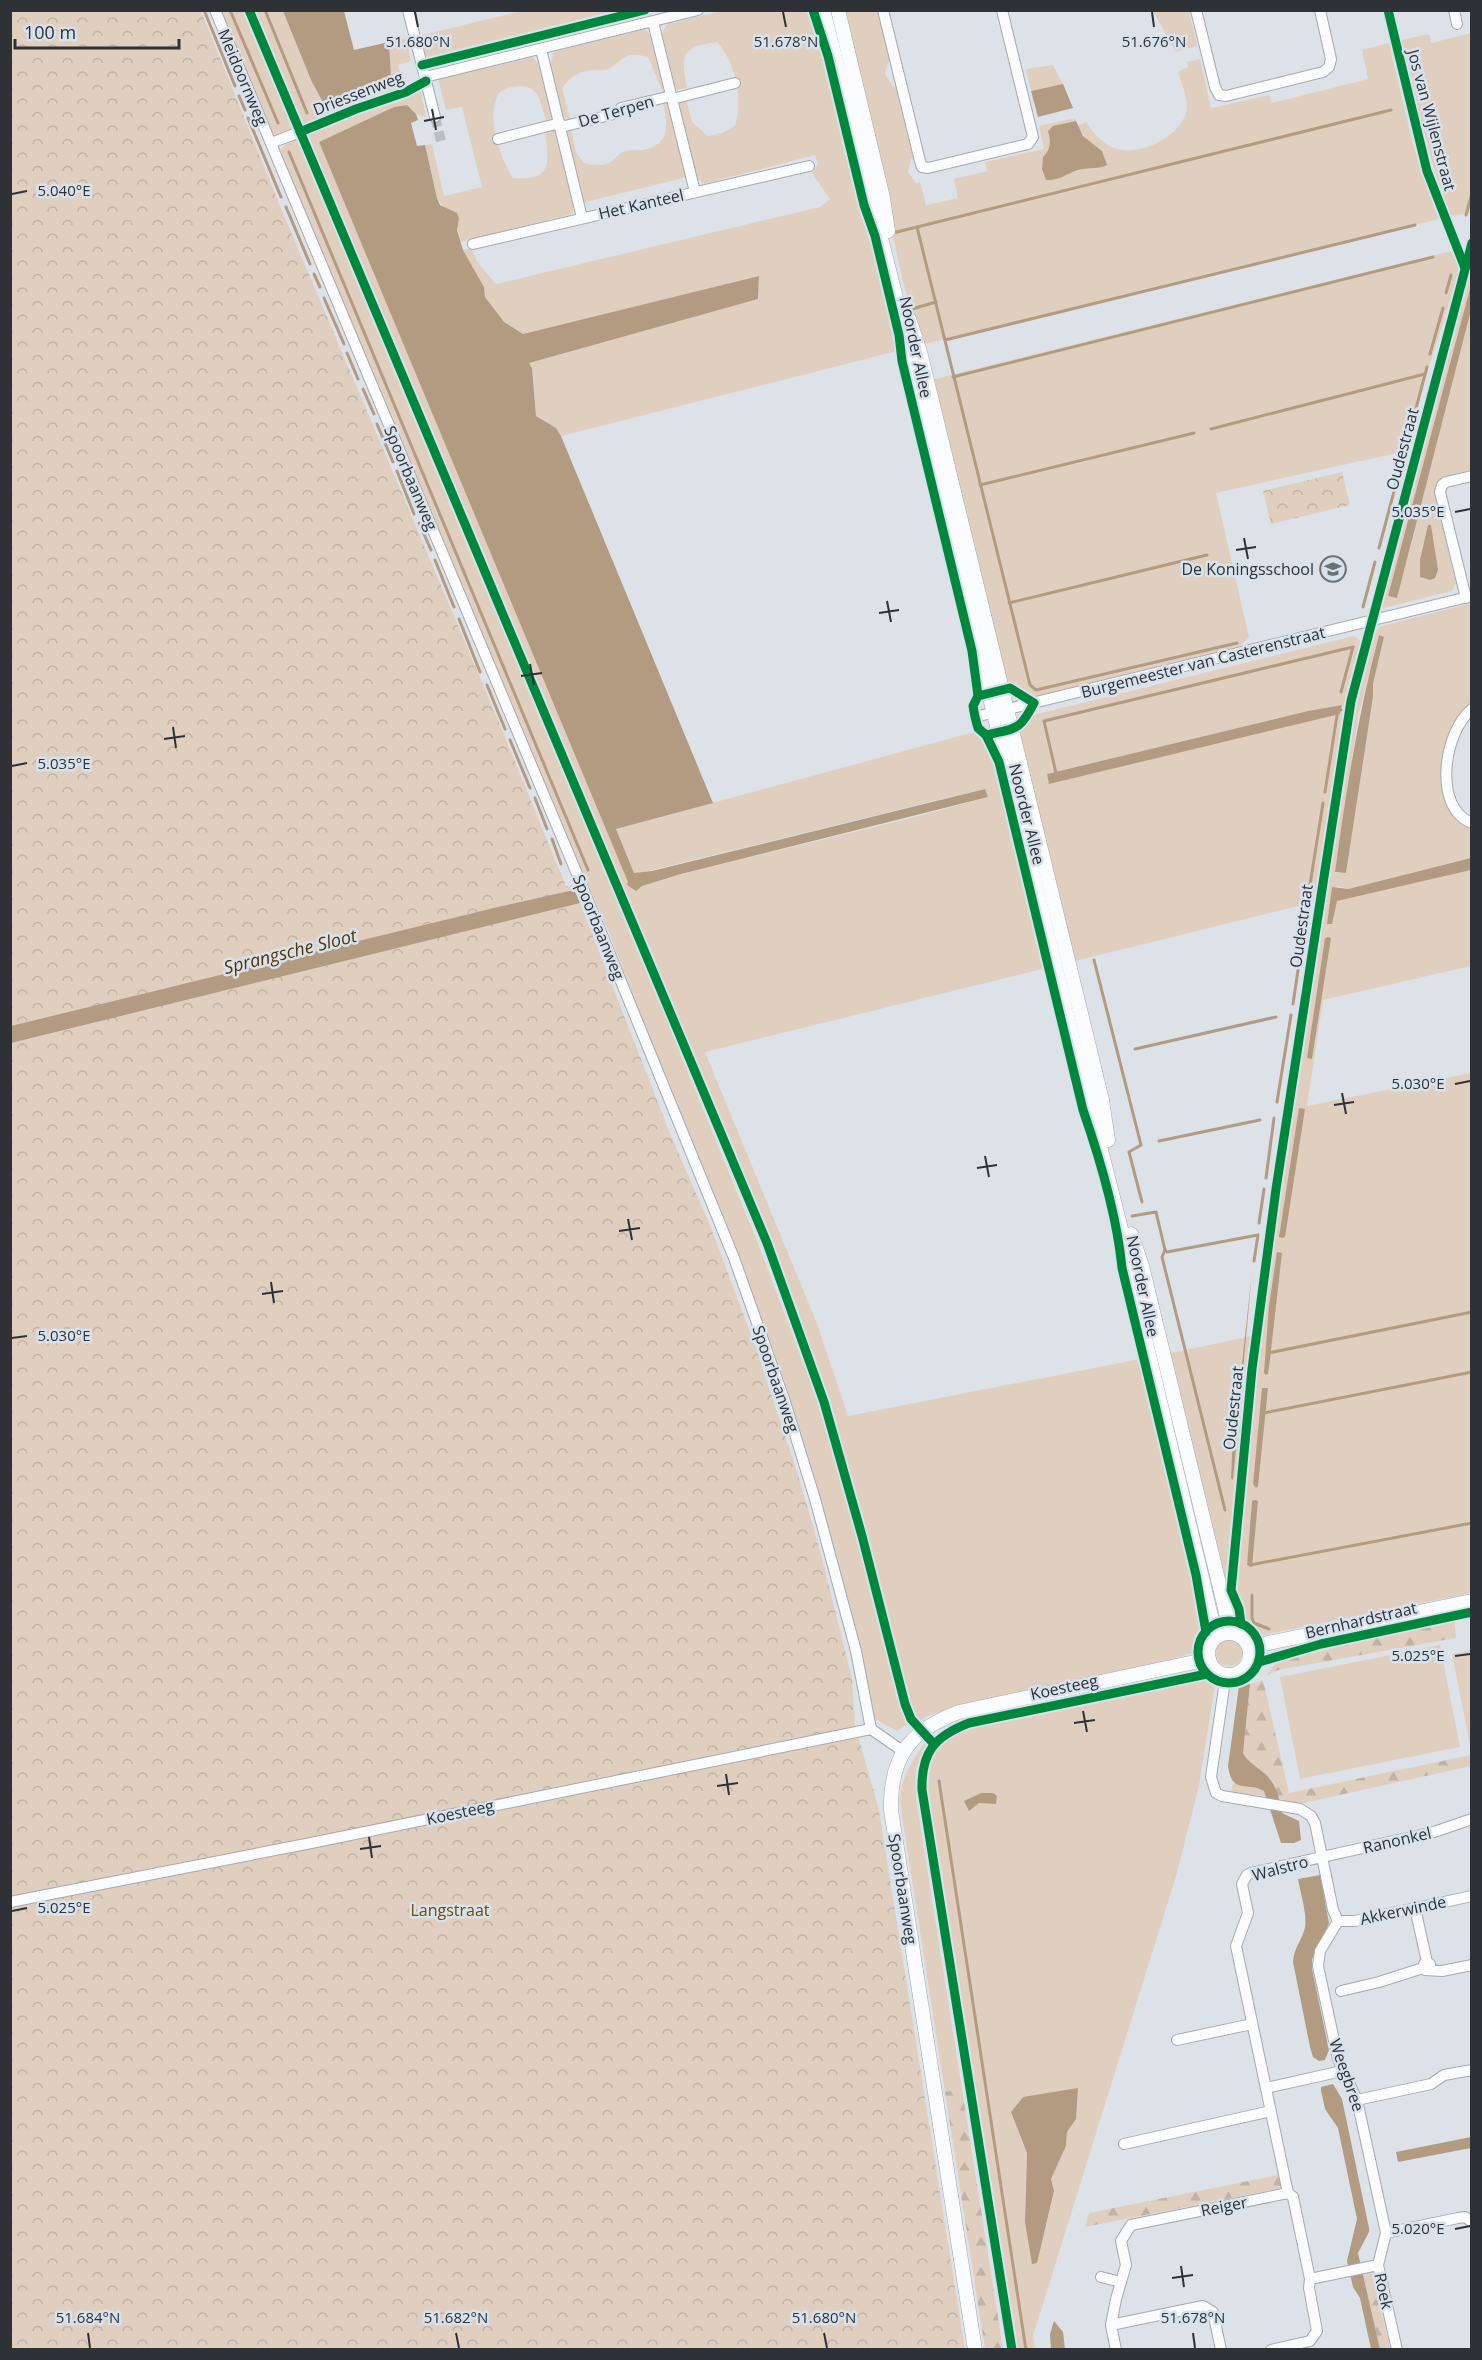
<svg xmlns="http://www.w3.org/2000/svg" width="1482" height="2360" font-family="'Open Sans',sans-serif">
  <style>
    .grass { fill: #e0cfbf; fill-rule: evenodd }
    .forest { fill: url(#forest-firs) }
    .park { fill: url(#park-crowns) }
    .water { fill: #b39b82 }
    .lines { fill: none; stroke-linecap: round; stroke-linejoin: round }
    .stream { stroke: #b39b82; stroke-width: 3 }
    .minor-tunnel { stroke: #babfc4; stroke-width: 10; stroke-dasharray: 10 5; stroke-linecap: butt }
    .minor-casing { stroke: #a5a9ae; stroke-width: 12 }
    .tertiary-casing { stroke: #a5a9ae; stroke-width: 15 }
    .minor { stroke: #fafbfc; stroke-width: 10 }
    .tertiary { stroke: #fafbfc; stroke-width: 14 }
    .cycleway-casing { stroke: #d8e2ed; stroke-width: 13 }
    .cycleway { stroke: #00873e; stroke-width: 9 }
    .ticks { fill: none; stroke: #2e3236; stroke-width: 2 }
    .labels { text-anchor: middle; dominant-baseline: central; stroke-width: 5; stroke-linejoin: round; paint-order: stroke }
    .street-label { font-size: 16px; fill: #2e3236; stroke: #d8e2ed }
    .poi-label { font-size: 16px; fill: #2e3236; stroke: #d8e2ed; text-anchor: end }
    .park-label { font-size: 16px; fill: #764700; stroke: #d8e2ed }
    .water-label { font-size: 18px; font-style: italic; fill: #573300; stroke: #d8e2ed }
    .ticks-label { font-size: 15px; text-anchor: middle; fill: #2e3236; stroke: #d8e2ed; stroke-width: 5; stroke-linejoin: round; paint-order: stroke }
  </style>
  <defs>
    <pattern id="forest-firs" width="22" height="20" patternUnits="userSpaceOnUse" patternTransform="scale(1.5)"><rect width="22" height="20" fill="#e0cfbf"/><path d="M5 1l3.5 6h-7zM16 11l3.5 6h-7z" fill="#c0b2a5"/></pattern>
    <pattern id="park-crowns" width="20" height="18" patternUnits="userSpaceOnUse" patternTransform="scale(1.5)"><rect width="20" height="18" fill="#e0cfbf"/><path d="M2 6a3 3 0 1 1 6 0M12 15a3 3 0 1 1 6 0" fill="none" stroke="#c0b2a5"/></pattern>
  </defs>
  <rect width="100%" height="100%" fill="#dde2e8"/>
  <g class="grass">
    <polygon points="220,11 245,11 294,128 276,137 268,126"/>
    <polygon points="253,11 283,11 311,80 325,104 329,106 357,91 387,83 391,76 389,42 406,38 411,61 398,65 405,90 307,126 301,124"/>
    <polygon points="521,11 614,11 424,58 419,36"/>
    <path d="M722 11 811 12C829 71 842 131 858 190 872 243 892 296 897 351L561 436 556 428 536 416 532 368 528 362 758 299 759 277 523 334 504 322 485 297 484 287 463 250 471 248 478 263 496 284 820 207 830 199 812 173 818 164 815 155 704 184 696 177 679 101 686 99 692 122 708 136 722 133 735 126C743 98 736 63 717 42 680 47 681 55 687 88L676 90 662 33 667 24Z"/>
    <path d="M842 11H878L890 62H888L885 74 893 87 897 86 914 158 911 159 908 172 916 183 920 182 926 205 958 198 954 179 987 171 985 162 1044 149 1039 126 1075 118 1076 121 1054 126 1048 131C1051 141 1051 149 1043 157L1042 169 1046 180C1060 181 1067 173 1080 170 1086 168 1094 169 1101 168L1102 151 1089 142 1077 126 1086 122C1092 132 1101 142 1112 147 1135 159 1179 138 1186 113 1189 100 1182 84 1178 72L1188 67 1187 62 1200 59 1211 108 1269 95 1272 103 1368 79 1362 50 1389 43 1413 144 1439 219 921 345 909 307Z"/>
    <polygon points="1153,11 1189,11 1197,46 1176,52"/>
    <polygon points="650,12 651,15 540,42 540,38"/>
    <path d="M644 29 653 37 666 88 662 90 648 57C624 51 626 58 609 69 605 71 599 70 594 70 578 71 572 76 562 88L570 119 564 118 550 67 554 51Z"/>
    <polygon points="1471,33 1471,213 1450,216 1425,141 1401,40 1429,34 1431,43"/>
    <path d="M532 57 539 63 552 117 546 121C540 100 538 81 512 87 506 88 499 91 497 97 487 122 500 157 513 178 553 181 549 163 545 131L554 129 574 206 572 214 461 242 456 224 437 198 425 145 432 144 444 196 482 187 462 107 446 110 438 79Z"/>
    <polygon points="1053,65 1063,84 1031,91 1026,69"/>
    <polygon points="421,92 426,117 416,114 407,105 394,107 319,142 630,885 636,891 642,886 681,874 911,818 988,797 984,789 640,873 634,873 616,829 978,731 984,737 996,762 1046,968 705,1052 816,1321 848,1416 1140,1359 1198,1600 1201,1632 1195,1652 1153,1665 948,1709 927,1716 919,1722 911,1713 905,1697 867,1535 846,1464 801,1326 769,1242 603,844 321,180 307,139 307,134 311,130 393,99"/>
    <path d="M663 102H668L687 177 582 203 565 131 571 129 576 152 584 163C593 165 604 167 612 161 615 159 618 154 623 152 628 149 635 151 642 150 672 145 667 124 663 102Z"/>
    <polygon points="297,139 304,149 412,415 596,847 759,1246 812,1386 838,1467 859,1537 895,1689 902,1708 911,1722 897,1731 870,1716 850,1606 796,1421 610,935 530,751 283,159 281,149 290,140"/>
    <polygon points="1452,251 1460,269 1402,452 1216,493 1249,637 1240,646 1034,697 1015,684 1004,683 931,380"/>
    <path d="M1471 258V470C1456 474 1437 474 1435 493L1456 583 1452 591 1380 609Z"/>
    <path d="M1471 603V703C1444 726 1444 749 1446 783 1447 791 1446 802 1450 810 1455 819 1463 823 1471 827V858L1348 889 1337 886 1332 920 1336 901 1471 870V966L1323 1000 1307 1106 1471 1073V1593L1258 1636 1250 1627 1244 1624C1243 1612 1232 1593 1234 1584 1234 1577 1237 1571 1238 1564L1266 1293 1355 700 1375 631 1382 626ZM1379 635 1384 637 1373 684V697L1346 873H1336L1335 872 1359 713Z"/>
    <path d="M1354 636 1362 642 1345 710 1315 902 1071 962 1018 734C1026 728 1029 719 1037 714ZM1342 705 1345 709 1340 714 1049 783 1047 774 1308 711Z"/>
    <polygon points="1252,1336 1228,1586 1225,1593 1166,1354"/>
    <circle cx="1229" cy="1653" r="13"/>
    <polygon points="1440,1645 1460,1747 1300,1779 1280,1677"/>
    <polygon points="1471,1650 1472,1745 1470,1745 1452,1654"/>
    <path d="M1207 1679 1215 1684 1199 1786 1177 1873 1033 2336 1035 2349H1015L924 1783C930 1747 941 1735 975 1724L1170 1683ZM1023 2097 1076 2119 1067 2132 1066 2146 1051 2179 1054 2191 1046 2226 1025 2210 1027 2153 1011 2112Z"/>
    <path d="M931 1735 916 1768V1798L962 2089 945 2092 900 1803C900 1776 915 1756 931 1735Z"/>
    <polygon points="1233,1783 1262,1789 1267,1796 1231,1793"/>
  </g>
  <g class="forest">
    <polygon points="1454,1619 1456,1638 1278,1670 1266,1676 1276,1662"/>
    <path d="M1263 1680 1289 1793 1471 1755V1766L1294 1805 1279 1798C1269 1775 1254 1771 1243 1753L1250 1684Z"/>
    <polygon points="962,2089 1003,2349 985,2349 945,2092"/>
    <polygon points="1278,2175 1282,2188 1085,2227 1089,2213"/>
    <polygon points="1372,2273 1390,2349 1380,2349 1363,2275"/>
  </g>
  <g class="park">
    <polygon points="11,11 201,11 280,206 493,708 566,886 573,885 669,1131 711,1228 757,1351 798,1475 818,1543 852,1678 855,1725 879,1810 965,2349 11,2350"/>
    <polygon points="1342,472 1350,505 1271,524 1263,491"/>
  </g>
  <g class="water">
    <polygon points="283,11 344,11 354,50 389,42 391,76 387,83 357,91 329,106 324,104 311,80"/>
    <polygon points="1063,84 1073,108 1038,117 1031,91"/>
    <polygon points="407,105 416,114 418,120 411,123 417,146 425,145 437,198 440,205 457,213 459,218 457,230 463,250 484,287 485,297 504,322 523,334 759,276 758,299 529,363 532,368 536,416 556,428 561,436 713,803 616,829 634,873 652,871 985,789 988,797 681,874 642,886 636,891 627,885 628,882 319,142 394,107"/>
    <path d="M1076 121 1083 136 1102 151 1107 165C1098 170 1088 167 1078 170 1066 174 1059 181 1046 180L1042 169 1043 157C1051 149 1051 141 1048 131L1053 126Z"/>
    <polygon points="1471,285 1471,310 1397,598 1388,596"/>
    <polygon points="1428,525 1431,525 1438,570 1435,578 1430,580 1420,577 1420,560"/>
    <path d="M1379 635 1384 637 1373 684V697L1346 873 1335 872C1346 792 1358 714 1379 635Z"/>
    <polygon points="1342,705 1340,714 1049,784 1047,774 1308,711"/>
    <polygon points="1471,858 1471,870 1337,901 1332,924 1327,924 1332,887 1348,889"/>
    <polygon points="574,890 580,903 11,1043 11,1026 498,907"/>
    <polygon points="1328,937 1331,938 1312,1059 1307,1058 1325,938"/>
    <polygon points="1299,1108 1305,1109 1285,1237 1282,1238 1279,1237"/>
    <polygon points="1277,1252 1282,1253 1270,1359 1268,1374 1266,1375 1264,1373 1269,1306"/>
    <polygon points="1252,1272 1233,1480 1231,1478 1232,1455"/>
    <polygon points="1262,1388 1268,1388 1258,1486 1256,1488 1253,1484"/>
    <polygon points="1255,1500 1258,1501 1252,1567 1247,1565 1252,1501"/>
    <path d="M1250 1684 1243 1753C1248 1762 1256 1766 1264 1773 1276 1783 1280 1799 1282 1813L1299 1821 1301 1840 1294 1843H1281L1264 1791C1246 1781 1232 1795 1228 1766L1239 1686Z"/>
    <polygon points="981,1793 993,1793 997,1796 996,1804 979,1803 969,1811 964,1801"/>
    <path d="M1320 1875 1329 1923 1312 1959V1969L1329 2050 1325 2060 1319 2061 1313 2057 1310 2047 1293 1962C1294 1948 1300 1943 1304 1931 1309 1919 1300 1892 1298 1879Z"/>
    <polygon points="1333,2084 1342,2099 1369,2228 1369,2232 1358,2253 1380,2349 1371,2349 1360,2298 1353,2287 1347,2261 1357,2219 1338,2128 1325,2109 1321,2090 1321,2087"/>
    <polygon points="1078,2088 1076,2119 1067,2132 1066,2146 1051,2179 1054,2191 1037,2263 1032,2264 1025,2222 1027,2153 1011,2112 1023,2097"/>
    <polygon points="1471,2137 1471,2148 1398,2162 1396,2152"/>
    <polygon points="1054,2321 1063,2332 1065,2349 1051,2349 1050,2334"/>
  </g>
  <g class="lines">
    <g class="stream">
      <polyline points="204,10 235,86"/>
      <polyline points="230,10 278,123"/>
      <polyline points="265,10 307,113"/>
      <polyline points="239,96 245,110"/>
      <polyline points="248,118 281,197"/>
      <polyline points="289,152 588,870"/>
      <polyline points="286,207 310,264"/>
      <polyline points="1466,215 1472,193"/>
      <polyline points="893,233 917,227"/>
      <polyline points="314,274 320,287"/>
      <polyline points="1446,293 1451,275"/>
      <polyline points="324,298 344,344"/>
      <polyline points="912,309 936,302"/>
      <polyline points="945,340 1415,225"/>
      <polyline points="347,353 358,379"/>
      <polyline points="1430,354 1443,308"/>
      <polyline points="953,377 1433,257"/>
      <polyline points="363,389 374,414"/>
      <polyline points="377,424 393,462"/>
      <polyline points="1211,429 1425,374"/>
      <polyline points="397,471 414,514"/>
      <polyline points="980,485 1194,433"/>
      <polyline points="419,523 431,550"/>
      <polyline points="1379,548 1427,367"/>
      <polyline points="435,560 454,607"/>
      <polyline points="1009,603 1207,555"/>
      <polyline points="1363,607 1375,562"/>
      <polyline points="459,619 480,672"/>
      <polyline points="1237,643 1036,690 1030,685 917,227 1391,110"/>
      <polyline points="487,685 505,729"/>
      <polyline points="510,740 530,788"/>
      <polyline points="1056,773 1044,721 1353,647 1341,692"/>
      <polyline points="1325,792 1338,709 1341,710"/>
      <polyline points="535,798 547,829"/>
      <polyline points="552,839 561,864"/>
      <polyline points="1309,891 1323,803"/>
      <polyline points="1094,960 1141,1145 1129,1152 1142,1202"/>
      <polyline points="1293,1004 1306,916"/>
      <polyline points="1135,1049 1276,1017"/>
      <polyline points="1277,1102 1291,1015"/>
      <polyline points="1159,1141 1260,1120"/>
      <polyline points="1266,1178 1274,1118"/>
      <polyline points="1132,1216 1156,1212 1165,1250 1167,1252 1258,1235 1254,1261"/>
      <polyline points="1259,1223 1264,1189"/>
      <polyline points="1165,1250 1162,1257 1225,1510"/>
      <polyline points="1268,1353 1472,1312"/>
      <polyline points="1264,1413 1472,1372"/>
      <polyline points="1250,1565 1472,1523"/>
      <polyline points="1252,1595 1252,1618 1254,1623 1269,1629"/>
      <polyline points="939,1781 1026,2350"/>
    </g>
    <polyline class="minor-tunnel" points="435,117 441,141"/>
    <g class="minor-casing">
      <g id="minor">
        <polyline points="215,10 580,881 734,1258 785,1402 815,1499 856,1651 871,1729"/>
        <polyline points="408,10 435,117"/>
        <polyline points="883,10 920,161 922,167 928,168 1028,144 1033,137 1002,10"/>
        <polyline points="1196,10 1215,87 1219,95 1226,96 1323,72 1329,67 1331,59 1320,10"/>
        <polyline points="1454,10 1457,24"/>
        <polyline points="653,22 695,192"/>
        <polyline points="541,49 582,218"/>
        <polyline points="425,77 698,10"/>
        <polyline points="672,99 735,83"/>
        <polyline points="561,127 618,113 621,108 671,96"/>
        <polyline points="498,139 560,123"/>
        <polyline points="271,143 300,132"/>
        <polyline points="473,244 809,166"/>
        <polyline points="1466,598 1440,492 1442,485 1446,482 1472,476"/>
        <path d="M1472 709C1444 731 1432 808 1472 823"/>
        <polyline points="975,717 1472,596"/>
        <polyline points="1226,1674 1211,1777 1216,1793 1222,1796 1300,1809 1311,1816 1315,1823 1333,1910 1338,1921 1355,1921 1472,1896"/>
        <polyline points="10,1902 311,1843 871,1729 904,1752"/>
        <polyline points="1415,1908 1427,1962"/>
        <polyline points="1338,1921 1320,1951 1318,1966 1338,2059 1357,2100 1386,2233 1378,2265 1397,2350"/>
        <polyline points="1430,1969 1430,1964 1424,1964 1425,1970 1442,1971 1472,1965"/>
        <polyline points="1341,1991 1379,1982 1423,1968"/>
        <polyline points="1177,2040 1252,2024"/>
        <polyline points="1266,2088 1342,2071"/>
        <polyline points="1357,2100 1431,2084 1444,2075 1472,2070"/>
        <polyline points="1124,2144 1271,2111"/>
        <polyline points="1386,2233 1458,2218 1465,2217 1472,2222"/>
        <polyline points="1101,2277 1121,2282"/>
        <polyline points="1310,2279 1378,2265"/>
        <polyline points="1111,2325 1203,2306 1213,2312 1221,2350"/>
        <polyline points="1116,2350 1111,2325 1116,2299 1126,2265 1121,2241 1131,2225 1288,2193"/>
        <polyline points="1271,2350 1310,2341 1317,2331 1309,2288 1310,2279 1293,2197 1288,2193 1236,1946 1248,1913 1242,1884 1247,1875 1251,1873 1434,1832 1472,1819"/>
      </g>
    </g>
    <g class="tertiary-casing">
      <g id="tertiary">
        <polyline points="823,10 904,329 907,355 1070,1027 1125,1245 1129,1271 1216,1637"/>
        <polyline points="838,10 883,198 888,231"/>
        <polyline points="909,319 920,352 1102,1100 1108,1140"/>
        <polyline points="1131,1234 1142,1266 1231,1633"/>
        <circle cx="1229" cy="1654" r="21"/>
        <polyline points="1249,1647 1472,1601"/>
        <path d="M975 2350 891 1810C890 1757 910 1730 959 1712L1209 1659"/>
      </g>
    </g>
    <use href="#minor" class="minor"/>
    <use href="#tertiary" class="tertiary"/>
    <g class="cycleway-casing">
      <g id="cycleway">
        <polyline points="249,10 767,1243 824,1402 862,1536 905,1704 911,1719 933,1743"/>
        <path d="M813 10 828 56 864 205 875 236 899 335 902 361 972 651 978 696 973 706 975 717 978 728 986 735 999 762 1083 1110C1100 1159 1117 1216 1122 1268L1196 1575 1206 1632"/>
        <polyline points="1388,10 1427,171 1465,268"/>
        <polyline points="422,65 645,10"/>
        <polyline points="300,132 356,109 406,92 426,81"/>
        <path d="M978 696 1010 688 1034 703C1019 732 1016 728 986 735"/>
        <circle cx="1229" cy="1652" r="31"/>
        <polyline points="1241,1624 1239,1609 1231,1590 1252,1369 1276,1189 1351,701 1472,243"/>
        <polyline points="1259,1662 1321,1644 1472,1612"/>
        <path d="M1012 2350 922 1790C921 1752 935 1736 969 1723L1207 1674"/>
      </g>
    </g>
    <use href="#cycleway" class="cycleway"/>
  </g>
  <path class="ticks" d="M415 12 418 27M783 12 786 27M1152 12 1154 27M432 109 436 130M424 121 444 117M12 194 27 191M1455 512 1470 509M1244 538 1248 559M1236 550 1256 547M887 601 891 622M879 613 899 610M530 664 534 685M521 676 542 673M173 727 176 748M164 739 185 736M12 766 27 763M1455 1084 1470 1081M1342 1093 1346 1114M1334 1105 1354 1102M985 1156 989 1177M977 1168 997 1165M628 1219 632 1240M619 1231 640 1228M271 1282 274 1303M262 1294 283 1291M12 1338 27 1336M1455 1656 1470 1654M1083 1711 1087 1732M1074 1723 1095 1720M726 1774 729 1795M717 1786 738 1783M369 1837 372 1858M360 1849 381 1846M12 1911 27 1908M1455 2229 1470 2226M1181 2266 1184 2287M1172 2278 1193 2275M88 2333 90 2348M456 2333 459 2348M824 2333 827 2348M1193 2333 1195 2348"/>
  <defs>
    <g id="school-ring" transform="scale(1.35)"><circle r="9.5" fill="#d8e2ed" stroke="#6b7074" stroke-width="1.5"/><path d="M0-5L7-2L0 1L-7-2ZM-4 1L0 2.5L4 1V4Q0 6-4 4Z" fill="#6b7074"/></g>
  </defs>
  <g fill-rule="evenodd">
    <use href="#school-ring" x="1333" y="569"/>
  </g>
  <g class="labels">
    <g class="street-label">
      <text transform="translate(243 77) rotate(67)">Meidoornweg</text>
      <text transform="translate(358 93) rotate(-21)">Driessenweg</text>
      <text transform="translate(616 111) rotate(-16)">De Terpen</text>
      <text transform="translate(1432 120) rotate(75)">Jos van Wijlenstraat</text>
      <text transform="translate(641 204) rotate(-13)">Het Kanteel</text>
      <text transform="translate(916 347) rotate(78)">Noorder Allee</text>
      <text transform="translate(1402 449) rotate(-75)">Oudestraat</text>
      <text transform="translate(411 478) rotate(67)">Spoorbaanweg</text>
      <text transform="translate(1203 662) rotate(-14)">Burgemeester van Casterenstraat</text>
      <text transform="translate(1027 814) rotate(76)">Noorder Allee</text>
      <text transform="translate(1301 926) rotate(-82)">Oudestraat</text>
      <text transform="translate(599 927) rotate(68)">Spoorbaanweg</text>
      <text transform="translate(1143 1286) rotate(78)">Noorder Allee</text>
      <text transform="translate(776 1379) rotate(71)">Spoorbaanweg</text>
      <text transform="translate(1233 1408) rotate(-84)">Oudestraat</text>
      <text transform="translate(1361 1620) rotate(-13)">Bernhardstraat</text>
      <text transform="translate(1064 1687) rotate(-12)">Koesteeg</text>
      <text transform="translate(460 1812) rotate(-12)">Koesteeg</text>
      <text transform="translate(1397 1840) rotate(-13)">Ranonkel</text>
      <text transform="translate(1280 1868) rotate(-15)">Walstro</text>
      <text transform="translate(903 1889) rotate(81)">Spoorbaanweg</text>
      <text transform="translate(1403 1910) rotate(-12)">Akkerwinde</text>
      <text transform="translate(1347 2075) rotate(71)">Weegbree</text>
      <text transform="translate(1224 2206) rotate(-11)">Reiger</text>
      <text transform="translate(1384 2291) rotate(78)">Roek</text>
    </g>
    <g class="poi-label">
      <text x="1314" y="569">De Koningsschool</text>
    </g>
    <g class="park-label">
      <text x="450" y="1910">Langstraat</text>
    </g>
    <g class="water-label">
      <text transform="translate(290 951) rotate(-14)">Sprangsche Sloot</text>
    </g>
  </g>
  <g class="ticks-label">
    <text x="418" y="47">51.680°N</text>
    <text x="786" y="47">51.678°N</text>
    <text x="1154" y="47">51.676°N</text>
    <text x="64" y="196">5.040°E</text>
    <text x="1418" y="517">5.035°E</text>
    <text x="64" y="769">5.035°E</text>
    <text x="1418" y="1089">5.030°E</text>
    <text x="64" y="1341">5.030°E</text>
    <text x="1418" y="1661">5.025°E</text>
    <text x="64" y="1913">5.025°E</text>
    <text x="1418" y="2234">5.020°E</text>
    <text x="88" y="2323">51.684°N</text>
    <text x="456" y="2323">51.682°N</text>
    <text x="824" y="2323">51.680°N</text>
    <text x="1193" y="2323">51.678°N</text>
  </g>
  <rect width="1482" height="2360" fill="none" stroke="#2e3236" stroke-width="24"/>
  <path d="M15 39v9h164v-9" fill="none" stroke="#2e3236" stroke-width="3"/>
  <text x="24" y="39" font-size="18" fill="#2e3236" stroke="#d8e2ed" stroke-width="4.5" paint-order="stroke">100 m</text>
</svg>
